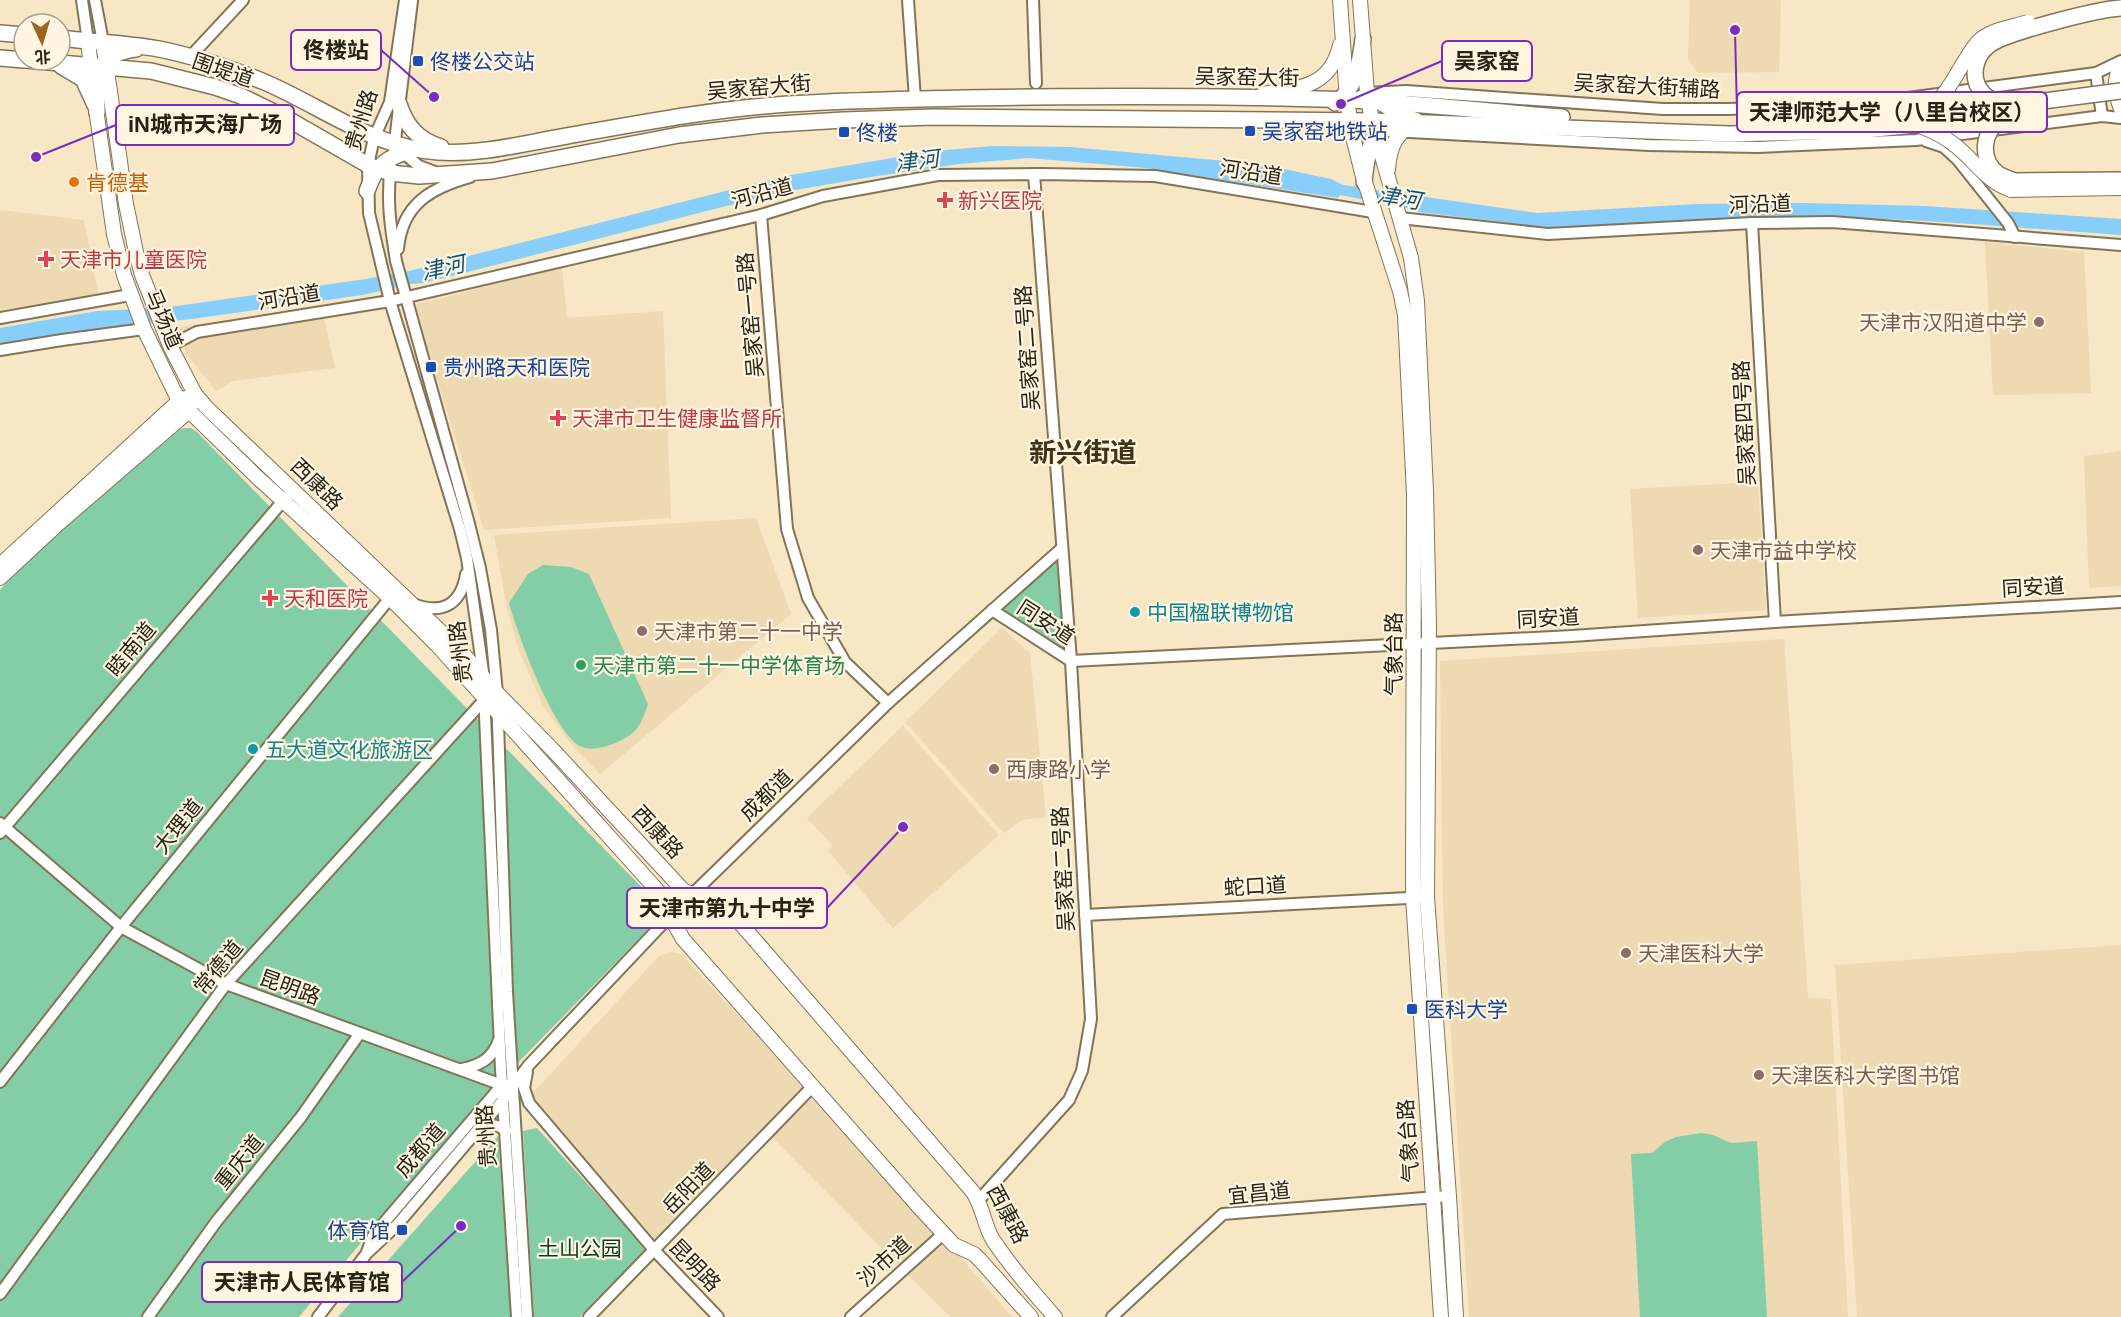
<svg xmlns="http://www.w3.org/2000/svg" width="2121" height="1317" font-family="Arial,'Noto Sans SC',sans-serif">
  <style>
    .built { fill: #edd9b2 }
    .green { fill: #83cea7 }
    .water { fill: #88cefb }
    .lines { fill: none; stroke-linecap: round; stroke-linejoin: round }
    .minor-casing { stroke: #837456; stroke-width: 14 }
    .major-casing { stroke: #837456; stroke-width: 16 }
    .highway-casing { stroke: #837456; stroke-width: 18 }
    .minor { stroke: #fff; stroke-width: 10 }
    .major { stroke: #fff; stroke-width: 14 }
    .highway { stroke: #fff; stroke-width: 15 }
    .major-bridge-casing { stroke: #837456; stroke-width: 16; stroke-linecap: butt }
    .highway-bridge-casing { stroke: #837456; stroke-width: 18; stroke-linecap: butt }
    .major-bridge { stroke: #fff; stroke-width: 14 }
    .highway-bridge { stroke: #fff; stroke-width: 15 }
    .transit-dot { fill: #1a4fb4; stroke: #fff5e1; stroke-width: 2 }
    .food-dot { fill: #e8710a; stroke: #fff5e1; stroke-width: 2 }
    .health-dot { fill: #e0444e; stroke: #fff5e1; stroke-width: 2 }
    .education-dot { fill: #8d6e63; stroke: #fff5e1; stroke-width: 2 }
    .culture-dot { fill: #0f9aa8; stroke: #fff5e1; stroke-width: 2 }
    .leisure-dot { fill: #2e9e5b; stroke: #fff5e1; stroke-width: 2 }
    .labels { text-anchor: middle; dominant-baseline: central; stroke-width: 4.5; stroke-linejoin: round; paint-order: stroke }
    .transit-label { font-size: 21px; fill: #164399; stroke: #fff5e1; text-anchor: start }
    .street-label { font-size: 21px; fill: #292316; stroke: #fff5e1 }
    .food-label { font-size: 21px; fill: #c56008; stroke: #fff5e1; text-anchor: start }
    .health-label { font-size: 21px; fill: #be3a42; stroke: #fff5e1; text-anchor: start }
    .education-label { font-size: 21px; fill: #785e54; stroke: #fff5e1; text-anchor: start }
    .culture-label { font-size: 21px; fill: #0d838f; stroke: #fff5e1; text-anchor: start }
    .leisure-label { font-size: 21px; fill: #27864d; stroke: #fff5e1; text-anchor: start }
    .park-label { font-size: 21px; fill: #0b3825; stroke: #fff5e1 }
    .water-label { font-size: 22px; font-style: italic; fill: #10567b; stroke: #fff5e1 }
    .district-label { font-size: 27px; font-weight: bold; fill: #423417; stroke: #fff5e1 }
    .leader { fill: none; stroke: #7b2cbf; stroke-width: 2 }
    .callout-dot { fill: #7b2cbf; stroke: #fff5e1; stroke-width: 2 }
    .callout { fill: #fff5e1; stroke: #7b2cbf; stroke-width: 2 }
    .callout-label { font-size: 22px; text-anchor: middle; font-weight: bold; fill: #292316 }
  </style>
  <rect width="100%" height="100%" fill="#f7e7c5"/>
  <g class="built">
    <polygon points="1690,0 1781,0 1779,72 1698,73 1688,59"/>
    <polygon points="0,210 84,220 99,298 0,310"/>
    <polygon points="1985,242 2084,252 2091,393 1993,395"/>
    <polygon points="562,267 567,318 663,311 671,518 484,530 414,305"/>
    <polygon points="322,307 335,368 233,381 216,391 188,356 175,328"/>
    <polygon points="2121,451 2121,586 2089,588 2084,456"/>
    <polygon points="1758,482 1766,610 1638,618 1630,489"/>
    <polygon points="756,518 791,614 600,774 573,746 543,706 518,648 506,604 494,535"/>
    <polygon points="1002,628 1030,653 1046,817 1022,820 1004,833 905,722"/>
    <polygon points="1784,639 1808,998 1831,999 1848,1317 1469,1317 1443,908 1440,661"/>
    <polygon points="903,726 999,835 893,928 828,851 833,846 807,818"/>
    <polygon points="2121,945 2121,1317 1857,1317 1835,965"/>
    <polygon points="670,952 678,953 684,957 957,1253 1012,1317 950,1317 771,1136 657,1242 531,1095 659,956"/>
  </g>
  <g class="green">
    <polygon points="184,428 191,428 197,432 663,909 663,914 469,1113 299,1317 0,1317 0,590 30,557 179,430"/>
    <polygon points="1066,552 1074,664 995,613"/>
    <path d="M543 565 571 567 589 574 648 704C641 726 636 735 613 744 604 747 591 751 582 747 554 736 517 632 509 603L528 574Z"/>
    <polygon points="537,1128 647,1250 580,1317 534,1317 523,1131"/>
    <polygon points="1701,1133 1713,1135 1731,1143 1757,1141 1767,1317 1640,1317 1631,1154 1652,1153 1665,1142 1676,1137"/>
    <polygon points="498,1136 511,1317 338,1317"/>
  </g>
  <path class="water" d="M993 146 1070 147 1237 162 1284 169 1331 179 1343 185 1537 213 1697 204 1805 203 1925 206 2121 219V235C2015 228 1909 217 1804 217 1721 216 1637 223 1554 228L1418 212 1413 209 1340 195 1338 198 1146 168 1029 158 959 164 877 176 778 193 424 283 410 284 363 295 191 319 73 332 0 344V328L97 311 163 308 366 279 409 271 785 176 934 151Z"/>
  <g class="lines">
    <g class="minor-casing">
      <g id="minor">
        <polyline points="82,0 88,41"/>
        <polyline points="95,0 103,42"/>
        <polyline points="405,0 390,102 374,138 368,165 369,213 390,301 460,529 467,558 484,679"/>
        <polyline points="908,0 915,99"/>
        <polyline points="1033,0 1036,83"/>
        <polyline points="190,57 243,0"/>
        <polyline points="2096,73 2102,116"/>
        <polyline points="1360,96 1367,93 1406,91 1663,109 1726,109 1816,107 1885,101 2096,73 2121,61"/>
        <polyline points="1372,130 1649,145 1758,147 1916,140 2102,116 2121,118"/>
        <polyline points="1926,141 1944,147 1957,159 2008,223 2015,237"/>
        <polyline points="394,149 412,1"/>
        <polyline points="401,151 419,166 435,172"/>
        <path d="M391 167C386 199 391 230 396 261L468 520 480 568 491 630 497 693 507 992 527 1317"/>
        <polyline points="761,215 787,529 808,598 845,662 888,703"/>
        <polyline points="1400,218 1548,234 1752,223 1832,222 2121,245"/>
        <polyline points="1752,223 1775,622"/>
        <path d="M398 249C402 204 431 188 470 177"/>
        <polyline points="0,318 130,295"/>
        <polyline points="170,346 197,332 390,301 761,215 823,196 938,175 1042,174 1155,176 1373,212"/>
        <polyline points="0,350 62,340 144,329"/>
        <path d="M413 604C442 615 461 605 466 574"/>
        <polyline points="992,610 1071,661 1572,636 1775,622 2121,602"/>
        <polyline points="484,694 501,1069 517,1317"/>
        <polyline points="0,823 121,927 226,984 502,1085 508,1085"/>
        <polyline points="0,833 288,495"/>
        <polyline points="1085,915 1427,897"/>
        <path d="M462 1069C481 1065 492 1059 499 1040"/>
        <polyline points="527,1072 524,1088 529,1103 655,1251 718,1317"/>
        <polyline points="0,1082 121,927 390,598"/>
        <path d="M478 1129C488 1124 497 1123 506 1131"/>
        <polyline points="979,1200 1069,1100 1082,1071 1091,1019 1071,661 1034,174"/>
        <polyline points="367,1252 373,1236 394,1211 502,1085"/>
        <polyline points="0,1294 226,984 486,698"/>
        <polyline points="148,1317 216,1222 301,1117 360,1033"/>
        <polyline points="318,1317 367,1253 397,1225 504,1099 528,1066 671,915 888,703 1061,549"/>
        <polyline points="589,1317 813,1086"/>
        <polyline points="851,1317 943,1234"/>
        <polyline points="1112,1317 1223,1214 1449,1196"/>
      </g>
    </g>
    <g class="major-casing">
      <g id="major">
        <polyline points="1340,0 1347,100 1352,133 1362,173 1400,291 1405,315 1414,494 1413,898 1441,1317"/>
        <polyline points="1360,0 1367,93 1372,121 1411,258 1417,301 1426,491 1429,626 1427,897 1449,1196 1456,1317"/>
        <polyline points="88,41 92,77"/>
        <path d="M103 42 126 204 136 252 142 275 170 346 195 394 206 407 460 650 497 693 552 749 683 890 688 893 712 896 734 916 973 1192C983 1207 984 1225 993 1240 1011 1267 1033 1292 1055 1317"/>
        <path d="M2121 65C2113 81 2115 94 2121 109"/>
        <path d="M1263 94C1300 87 1330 88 1340 45"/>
        <polyline points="1377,101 1401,115 1416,120"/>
        <polyline points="95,102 114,234 124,275 144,329 179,401 258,478 390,598 437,645 666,900 675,925 683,939 918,1206 954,1245 974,1254 980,1260 1031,1317"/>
        <path d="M1388 170C1389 149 1396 128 1419 124"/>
        <polyline points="0,565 179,401 185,398"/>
        <polyline points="0,578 58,524 189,411 191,405"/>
      </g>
    </g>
    <g class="highway-casing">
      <g id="highway">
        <polyline points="0,33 24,35"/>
        <path d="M60 38C93 42 126 43 159 49 194 56 229 68 262 81 320 105 373 148 438 152 481 155 525 143 567 136 640 123 713 109 788 104 869 99 951 98 1033 97 1138 96 1243 96 1348 100 1419 103 1491 112 1562 117"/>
        <polyline points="0,58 24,60"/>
        <polyline points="26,60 151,71 215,87 241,96 286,118 368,165 390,173 419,176 492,171 679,135 762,125 843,120 933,117 1372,121 1729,134 1856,131 2012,115"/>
        <polyline points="61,66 83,79 95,105"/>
        <path d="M1335 103C1356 90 1360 62 1363 39"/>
        <path d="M399 104C406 126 418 140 441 147"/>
        <path d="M97 113C97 78 93 54 136 49"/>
        <polyline points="1817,122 1886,118"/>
        <path d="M1364 182C1366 161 1370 129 1391 119"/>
        <path d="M367 191C376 164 388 156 415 150"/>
      </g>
    </g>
    <use href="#minor" class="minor"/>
    <use href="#major" class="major"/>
    <use href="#highway" class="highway"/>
    <g class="major-bridge-casing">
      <g id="major-bridge">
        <path d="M1905 117C1941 107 1946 92 1964 62 1969 55 1973 46 1980 40 1993 29 2013 27 2028 22"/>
        <path d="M1918 125C1932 131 1944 136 1956 146 1975 161 1987 182 2011 190L2121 188"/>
      </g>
    </g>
    <g class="highway-bridge-casing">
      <g id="highway-bridge">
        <path d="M2121 8C2099 9 2003 33 1988 46 1977 55 1972 71 1977 84 1985 103 2002 103 2020 104L2121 91"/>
        <path d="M2040 111C2028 113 2014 114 2003 119 1982 130 1979 159 1998 174 2003 177 2009 179 2015 181L2121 180"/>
      </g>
    </g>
    <use href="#major-bridge" class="major-bridge"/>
    <use href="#highway-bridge" class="highway-bridge"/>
  </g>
  <g class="transit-dot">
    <rect x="412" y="55" width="12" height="12" rx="3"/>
    <rect x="1244" y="125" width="12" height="12" rx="3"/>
    <rect x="838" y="126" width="12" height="12" rx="3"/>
    <rect x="425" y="361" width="12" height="12" rx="3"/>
    <rect x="1406" y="1003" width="12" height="12" rx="3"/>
    <rect x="396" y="1224" width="12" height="12" rx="3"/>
  </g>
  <circle class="food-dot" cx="74" cy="182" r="6"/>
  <g class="health-dot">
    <path d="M942 191h6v6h6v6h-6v6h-6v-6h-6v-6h6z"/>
    <path d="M43 250h6v6h6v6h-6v6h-6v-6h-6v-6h6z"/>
    <path d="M555 409h6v6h6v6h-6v6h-6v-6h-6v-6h6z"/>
    <path d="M267 589h6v6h6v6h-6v6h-6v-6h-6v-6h6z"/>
  </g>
  <g class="education-dot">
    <circle cx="2039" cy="322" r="6"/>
    <circle cx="1698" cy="550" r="6"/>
    <circle cx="642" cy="631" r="6"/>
    <circle cx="994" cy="769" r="6"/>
    <circle cx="1626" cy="953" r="6"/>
    <circle cx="1759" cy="1075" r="6"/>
  </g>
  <g class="culture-dot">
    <circle cx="1135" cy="612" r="6"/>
    <circle cx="253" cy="749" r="6"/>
  </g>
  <circle class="leisure-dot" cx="581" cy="665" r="6"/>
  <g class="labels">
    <g class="transit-label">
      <text x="430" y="61">佟楼公交站</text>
      <text x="1262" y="131">吴家窑地铁站</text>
      <text x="856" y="132">佟楼</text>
      <text x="443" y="367">贵州路天和医院</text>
      <text x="1424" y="1009">医科大学</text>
      <text x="390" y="1230" text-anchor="end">体育馆</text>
    </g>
    <g class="street-label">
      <text transform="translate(223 70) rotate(19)">围堤道</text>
      <text transform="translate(1247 77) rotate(1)">吴家窑大街</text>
      <text transform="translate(1647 86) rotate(3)">吴家窑大街辅路</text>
      <text transform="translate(759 87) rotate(-5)">吴家窑大街</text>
      <text transform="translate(361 120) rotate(-73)">贵州路</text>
      <text transform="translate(1251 172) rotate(9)">河沿道</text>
      <text transform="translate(762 193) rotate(-15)">河沿道</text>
      <text transform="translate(1760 204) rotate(-2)">河沿道</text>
      <text transform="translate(289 297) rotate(-9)">河沿道</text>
      <text transform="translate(750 315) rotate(-95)">吴家窑一号路</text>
      <text transform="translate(164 319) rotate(67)">马场道</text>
      <text transform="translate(1027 348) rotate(-94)">吴家窑二号路</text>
      <text transform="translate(1744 423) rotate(-93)">吴家窑四号路</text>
      <text transform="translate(317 484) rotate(44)">西康路</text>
      <text transform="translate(2033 587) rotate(-3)">同安道</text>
      <text transform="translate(1548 618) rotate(-3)">同安道</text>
      <text transform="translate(1046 622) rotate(33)">同安道</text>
      <text transform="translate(131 649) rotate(-50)">睦南道</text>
      <text transform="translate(460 652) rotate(-97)">贵州路</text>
      <text transform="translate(1393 654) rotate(-90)">气象台路</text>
      <text transform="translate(766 795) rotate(-44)">成都道</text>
      <text transform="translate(178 826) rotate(-51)">大理道</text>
      <text transform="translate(658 832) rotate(47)">西康路</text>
      <text transform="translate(1063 869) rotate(-93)">吴家窑二号路</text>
      <text transform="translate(1255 886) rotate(-3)">蛇口道</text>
      <text transform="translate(218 967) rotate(-50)">常德道</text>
      <text transform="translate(290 987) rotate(20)">昆明路</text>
      <text transform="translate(486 1136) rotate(-94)">贵州路</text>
      <text transform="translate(1408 1141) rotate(-94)">气象台路</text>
      <text transform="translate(420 1150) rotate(-49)">成都道</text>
      <text transform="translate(239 1162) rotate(-51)">重庆道</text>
      <text transform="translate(688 1188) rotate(-46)">岳阳道</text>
      <text transform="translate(1259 1193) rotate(-6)">宜昌道</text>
      <text transform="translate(1008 1214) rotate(62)">西康路</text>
      <text transform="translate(884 1261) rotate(-42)">沙市道</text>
      <text transform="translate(695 1265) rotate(46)">昆明路</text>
    </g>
    <g class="food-label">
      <text x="86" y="182">肯德基</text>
    </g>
    <g class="health-label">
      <text x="958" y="200">新兴医院</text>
      <text x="60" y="259">天津市儿童医院</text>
      <text x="572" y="418">天津市卫生健康监督所</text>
      <text x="284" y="598">天和医院</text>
    </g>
    <g class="education-label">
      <text x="2027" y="322" text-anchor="end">天津市汉阳道中学</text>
      <text x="1710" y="550">天津市益中学校</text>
      <text x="654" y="631">天津市第二十一中学</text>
      <text x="1006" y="769">西康路小学</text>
      <text x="1638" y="953">天津医科大学</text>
      <text x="1771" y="1075">天津医科大学图书馆</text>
    </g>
    <g class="culture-label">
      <text x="1147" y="612">中国楹联博物馆</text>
      <text x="265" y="749">五大道文化旅游区</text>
    </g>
    <g class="leisure-label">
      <text x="593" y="665">天津市第二十一中学体育场</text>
    </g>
    <g class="park-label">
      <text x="580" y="1248">土山公园</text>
    </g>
    <g class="water-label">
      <text transform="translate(917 161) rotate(-7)">津河</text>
      <text transform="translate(1399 198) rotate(9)">津河</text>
      <text transform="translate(443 268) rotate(-12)">津河</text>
    </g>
    <g class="district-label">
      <text x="1083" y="453">新兴街道</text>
    </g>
  </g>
  <path class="leader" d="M434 97L381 50M1341 104L1442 61M1735 30L1737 112M36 157L116 125M903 827L827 908M461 1226L402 1282"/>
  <g class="callout-dot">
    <circle cx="434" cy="97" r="6"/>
    <circle cx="1341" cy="104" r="6"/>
    <circle cx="1735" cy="30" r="6"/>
    <circle cx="36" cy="157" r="6"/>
    <circle cx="903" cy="827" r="6"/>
    <circle cx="461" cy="1226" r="6"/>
  </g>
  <g class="callout">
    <rect x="291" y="30" width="90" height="40" rx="6"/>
    <rect x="1442" y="41" width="90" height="40" rx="6"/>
    <rect x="1737" y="92" width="310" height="40" rx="6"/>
    <rect x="116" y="105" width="178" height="40" rx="6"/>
    <rect x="627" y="888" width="200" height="40" rx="6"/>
    <rect x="202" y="1262" width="200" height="40" rx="6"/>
  </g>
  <g class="callout-label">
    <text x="336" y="58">佟楼站</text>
    <text x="1487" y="69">吴家窑</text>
    <text x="1892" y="120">天津师范大学（八里台校区）</text>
    <text x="205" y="132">iN城市天海广场</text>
    <text x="727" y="916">天津市第九十中学</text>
    <text x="302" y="1290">天津市人民体育馆</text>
  </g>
  <g transform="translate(42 42) rotate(176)"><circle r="28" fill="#fff5e1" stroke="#a9a190" stroke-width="1.5"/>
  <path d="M0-4.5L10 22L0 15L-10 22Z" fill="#9b661e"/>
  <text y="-9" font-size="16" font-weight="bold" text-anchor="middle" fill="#292316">北</text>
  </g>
</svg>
